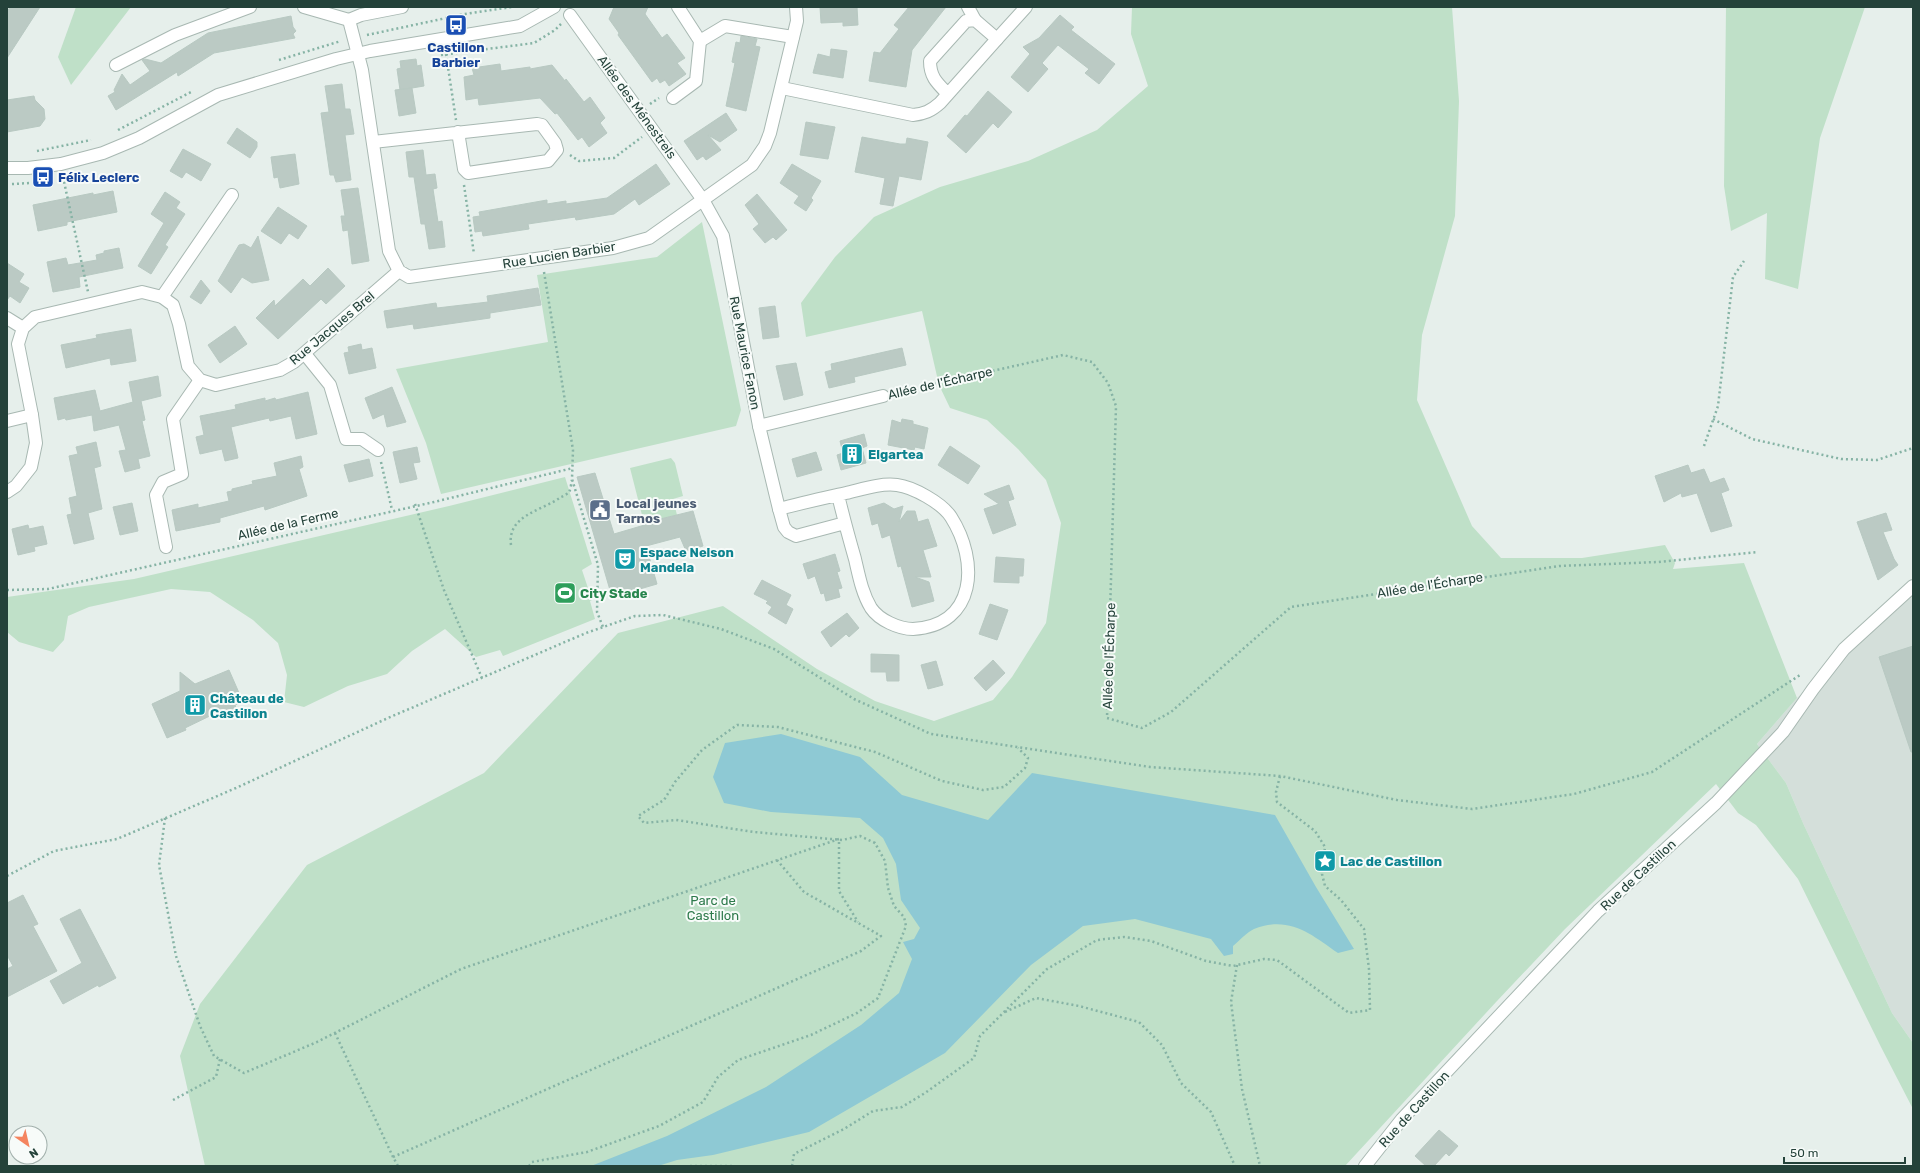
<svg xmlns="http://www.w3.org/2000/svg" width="1920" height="1173" font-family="Rubik,sans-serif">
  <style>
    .built { fill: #d4dfda }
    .green { fill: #bfe0c8 }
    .water { fill: #8ec9d4 }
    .building { fill: #bbcac4; stroke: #b8c9c2 }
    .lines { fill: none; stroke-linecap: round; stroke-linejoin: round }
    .minor-casing { stroke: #a8b8b2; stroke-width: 14 }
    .path { stroke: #86b3a5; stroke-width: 2.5; stroke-dasharray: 2 3; stroke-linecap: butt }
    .minor { stroke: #fff; stroke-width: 12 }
    .labels { text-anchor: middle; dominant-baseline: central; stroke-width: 4; stroke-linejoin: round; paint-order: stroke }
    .transit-label { font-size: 13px; font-weight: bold; fill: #164399; stroke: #f7fbf9 }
    .street-label { font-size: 13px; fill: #24423a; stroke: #f7fbf9 }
    .culture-label { font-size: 13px; font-weight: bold; fill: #0d838f; stroke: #f7fbf9; text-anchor: start }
    .service-label { font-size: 13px; font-weight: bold; fill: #4e5e75; stroke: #f7fbf9; text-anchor: start }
    .leisure-label { font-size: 13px; font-weight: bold; fill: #27864d; stroke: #f7fbf9; text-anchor: start }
    .park-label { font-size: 13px; fill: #2d7a4b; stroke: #f7fbf9 }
  </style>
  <rect width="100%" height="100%" fill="#e6efeb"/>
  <polygon class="built" points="1913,584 1913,1043 1892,1013 1803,823 1786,783 1757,744 1797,698 1853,648"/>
  <g class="green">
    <polygon points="76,7 131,7 71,85 58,57"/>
    <polygon points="1132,7 1452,7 1459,101 1455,216 1422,335 1417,400 1472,526 1501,558 1582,558 1665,545 1675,563 1673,569 1744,563 1797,698 1757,744 1786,783 1803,823 1892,1013 1913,1043 1913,1109 1881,1047 1798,879 1756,825 1738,813 1716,784 1565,929 1497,1001 1345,1166 205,1166 180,1056 200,1004 307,865 484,773 618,633 723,606 817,669 875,701 934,721 993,700 1012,677 1046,623 1061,523 1046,480 1018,449 987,420 950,408 939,385 922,311 806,337 801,303 835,257 874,217 940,187 1028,161 1097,130 1148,86 1131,34"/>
    <polygon points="1726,7 1865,7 1820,138 1798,289 1765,279 1767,213 1731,231 1724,186"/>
    <polygon points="702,222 741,410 736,426 441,494 426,443 396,369 548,342 537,275 657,257"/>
    <polygon points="671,458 675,463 683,496 673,499 677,515 648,522 646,514 642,515 630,468"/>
    <polygon points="565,477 592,564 582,570 592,600 590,601 595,619 503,656 500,650 476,657 445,629 412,651 387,674 348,686 304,707 284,702 287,675 278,643 253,620 210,592 171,589 89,607 68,616 64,640 53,652 19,642 7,632 7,597 134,579 449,506"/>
  </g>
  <path class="water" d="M781 734 860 757 902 795 988 820 1032 773 1275 815 1316 887 1354 949 1338 953C1311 934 1289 915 1254 929 1247 932 1239 941 1233 946V954L1224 956 1211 939 1135 919 1083 926 1031 965 945 1053 809 1132 713 1155 677 1160 658 1166H591L667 1136 766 1087 861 1025 899 993 912 959 903 942 914 939 920 928 901 900 896 864 883 838 860 818 771 812 724 803 713 777 725 743Z"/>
  <g class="building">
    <polygon points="10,7 40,7 7,58 7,12"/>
    <polygon points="614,7 648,7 645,14 662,38 667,34 685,58 677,63 686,74 669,86 665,80 660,83 657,78 652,82 618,35 619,33 609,19"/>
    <polygon points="820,7 857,7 858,25 843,26 843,22 821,23"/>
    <polygon points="909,7 946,7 912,50 906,87 869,81 874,52 880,53 899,29 894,25"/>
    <polygon points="1060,15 1074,27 1071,30 1115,64 1099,84 1085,73 1089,69 1058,45 1042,63 1048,69 1028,92 1011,77 1030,54 1023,47 1039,38"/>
    <polygon points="291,16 293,27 296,31 293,34 295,38 214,53 178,76 177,72 116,110 108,96 115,92 114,90 122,74 130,85 150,71 142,60 145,59 161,63 208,33"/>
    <polygon points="741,36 757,39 755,46 760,47 746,111 726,106 735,63 732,62 736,42 740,43"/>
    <polygon points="831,49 847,51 843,78 813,73 818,54 830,57"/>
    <polygon points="416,59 417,66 421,65 424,86 400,90 397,69 401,68 400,61"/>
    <polygon points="500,64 501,71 530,67 530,69 552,65 565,81 566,79 584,102 590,97 605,118 600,123 607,133 589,147 582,137 578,140 557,113 555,114 540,98 479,105 478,98 466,100 464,77 474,75 472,68"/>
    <polygon points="342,84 345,109 350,109 354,134 345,135 351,180 336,182 334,175 330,175 321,113 329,112 325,86"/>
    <polygon points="412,88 416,113 399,116 395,90"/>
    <polygon points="988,91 1012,112 998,128 993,123 966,153 947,136 965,115 967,116"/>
    <polygon points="34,96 35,100 44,109 45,119 40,126 7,132 7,100"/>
    <polygon points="726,113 737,130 720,142 708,135 721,150 706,160 703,156 697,160 684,141"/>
    <polygon points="806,122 835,127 828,159 800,155"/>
    <polygon points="237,128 257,142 257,147 250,158 227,143"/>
    <polygon points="862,137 900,144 906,144 907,138 928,142 921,180 899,176 893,206 880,204 885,178 855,172"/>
    <polygon points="183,149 211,164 201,181 186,172 182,178 170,171"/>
    <polygon points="423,150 426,175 435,174 437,188 433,189 438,222 442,221 445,247 429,249 425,224 421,224 414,177 409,177 406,152"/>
    <polygon points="295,154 299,184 280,188 278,177 274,178 271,157"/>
    <polygon points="656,164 670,184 639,205 635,199 614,214 576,220 575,217 528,224 529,229 483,236 482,231 475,232 473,217 480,216 479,212 547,200 547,204 566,201 566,204 607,198"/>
    <polygon points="792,164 821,181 811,198 813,200 806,211 794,203 799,196 780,183"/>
    <polygon points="358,188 369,261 352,264 348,230 343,231 341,216 345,216 341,190"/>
    <polygon points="113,191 117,212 67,222 67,225 38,231 33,205 93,193 93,195"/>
    <polygon points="165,192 180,202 176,208 185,214 165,245 168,247 151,274 138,266 164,223 151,214"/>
    <polygon points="757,194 787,230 776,240 773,237 765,243 753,229 759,224 745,205"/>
    <polygon points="278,207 307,226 298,239 289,233 281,244 261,231"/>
    <polygon points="258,236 269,280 252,283 242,277 231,293 218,281 239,245 244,244 251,248"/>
    <polygon points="119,248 123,268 79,277 80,287 53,292 47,262 66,258 68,265 97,260 96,255 104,253 104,251"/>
    <polygon points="7,263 24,274 19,282 29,288 20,303 10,296 7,300"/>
    <polygon points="328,268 345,286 326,304 321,299 278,339 256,318 274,300 275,306 303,279 310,286"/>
    <polygon points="201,280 210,291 201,304 190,297"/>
    <polygon points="538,288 541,305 490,313 490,318 414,329 413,324 387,328 384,311 436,303 437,308 488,302 487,296"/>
    <polygon points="775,306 779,337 763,339 759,308"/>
    <polygon points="235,326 247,344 220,363 208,345"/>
    <polygon points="131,329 136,361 111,365 110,358 66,368 61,345 97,338 96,335"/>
    <polygon points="361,344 362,350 372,348 376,368 349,374 344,353 349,352 348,347"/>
    <polygon points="902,348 906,365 854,377 855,382 829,388 825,372 832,370 831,364"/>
    <polygon points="796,363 803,395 784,400 776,366"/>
    <polygon points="158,376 161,396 141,401 145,420 142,421 150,456 138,459 140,468 125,472 119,451 126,450 119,425 94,431 92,415 66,420 65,418 58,420 54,398 95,390 100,411 133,402 129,382"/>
    <polygon points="392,387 406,422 387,427 384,414 373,419 365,398"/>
    <polygon points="308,392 317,434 296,439 291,416 270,421 269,418 231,427 238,458 225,461 222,449 200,454 196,437 204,435 200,416 236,409 235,405 265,398 265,401 275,398 276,400"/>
    <polygon points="902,419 913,421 913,424 928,428 924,449 915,447 914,450 888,445 892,420 901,423"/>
    <polygon points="864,434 867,446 862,448 866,463 841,470 837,455 843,453 840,441"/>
    <polygon points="96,442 101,466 94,468 102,509 88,513 94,539 74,544 67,515 72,514 69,498 77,496 69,456 78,454 76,447"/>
    <polygon points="950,446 980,466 968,484 938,465"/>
    <polygon points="417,447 420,462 413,463 417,479 400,483 393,452"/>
    <polygon points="816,452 822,470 797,477 792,459"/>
    <polygon points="301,456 303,467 299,469 307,496 265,510 264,506 220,518 220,522 176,531 172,510 198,504 198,508 229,501 227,492 232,491 232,489 253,484 252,481 277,476 274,463"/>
    <polygon points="369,459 373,476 349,482 344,465"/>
    <polygon points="1688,465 1691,473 1704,469 1710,483 1724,478 1729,490 1721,493 1732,526 1711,532 1697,493 1682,497 1681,493 1664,502 1655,476"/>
    <polygon points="595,473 614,534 648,524 648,522 693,511 703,546 686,551 680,537 646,546 657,584 612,597 577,477"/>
    <polygon points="1009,485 1014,499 1008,501 1016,525 993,534 984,509 999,504 984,494"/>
    <polygon points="132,503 138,531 120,535 113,507"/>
    <polygon points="884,503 894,509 903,506 899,522 907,511 915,511 918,522 928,519 937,546 923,550 931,577 915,577 929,582 934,601 912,607 901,566 898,567 890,535 882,538 878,523 872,525 868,508"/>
    <polygon points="1886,513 1892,530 1883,532 1894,559 1898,565 1878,580 1857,522"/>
    <polygon points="28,525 29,529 43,526 47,544 34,547 35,551 18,555 12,529"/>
    <polygon points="835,554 840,571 837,572 842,588 838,589 840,597 826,601 824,593 821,594 815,576 808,579 803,564"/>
    <polygon points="996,557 1024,559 1023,576 1019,576 1019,583 994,582"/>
    <polygon points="762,580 791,595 786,605 793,609 786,624 768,613 772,607 766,603 768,601 754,594"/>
    <polygon points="990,604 1008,610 997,640 979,634"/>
    <polygon points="847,613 859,628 849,637 846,634 831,647 821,632"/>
    <polygon points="1913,646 1913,752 1911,752 1879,657"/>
    <polygon points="871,654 899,655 899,681 887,681 886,672 871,672"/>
    <polygon points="993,660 1005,673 986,691 974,678"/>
    <polygon points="936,661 943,685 928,689 921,665"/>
    <polygon points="229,670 243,702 235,705 236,708 220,715 218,712 185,728 186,730 167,738 152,704 180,691 180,672 195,684"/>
    <polygon points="23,895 38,924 33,926 57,971 7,997 7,969 13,966 7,955 7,903"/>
    <polygon points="80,909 116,978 99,987 98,985 63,1004 50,981 82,963 60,919"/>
    <polygon points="1439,1130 1458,1146 1449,1156 1446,1153 1434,1166 1426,1166 1415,1156"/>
  </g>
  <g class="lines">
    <g class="minor-casing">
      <g id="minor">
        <polyline points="304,7 349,20"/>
        <polyline points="968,7 975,20"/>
        <polyline points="570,15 703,200 723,236 759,426 779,509"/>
        <polyline points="349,20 362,70 389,251 399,271 409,277 613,248 649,238 752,165 765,146 770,133 797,21 796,7"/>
        <polyline points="349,20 361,15 402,7"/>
        <polyline points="997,39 1026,7"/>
        <polyline points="700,41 725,26 793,37"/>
        <polyline points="116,65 175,35 250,7"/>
        <path d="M782 88 913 115C924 114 931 111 940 103L997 39 975 20 966 21 930 61C930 77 937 83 948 94"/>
        <polyline points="673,98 696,81 700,41 678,7"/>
        <polyline points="373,142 537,124 542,125 555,143 557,150 548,161 468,173 464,169 458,132"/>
        <polyline points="7,168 28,168 61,164 103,153 139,138 218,95 336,59 370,51 520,26 554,7"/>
        <polyline points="162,297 232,195"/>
        <polyline points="7,318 23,328"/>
        <polyline points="305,354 330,385 346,439 362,439 378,450"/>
        <polyline points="7,421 32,415"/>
        <polyline points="759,426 883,396"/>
        <polyline points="7,492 16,486 31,467 36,443 32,415 18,344 23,328 35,317 142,292 162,297 173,305 179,324 188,366 200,380 216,385 280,370 294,362 399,271"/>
        <path d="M838 495C843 516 849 538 855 559 859 576 862 593 871 608 879 620 899 629 913 629 977 625 979 561 951 517 942 503 913 487 897 485 880 483 863 489 846 493 824 498 801 503 779 509L784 527 788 532 796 536 845 523"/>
        <polyline points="166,547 156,495 163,482 182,474 173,419 200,380"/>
        <polyline points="1365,1166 1402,1119 1598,911 1716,803 1783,732 1813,689 1844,649 1913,586"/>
      </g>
    </g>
    <g class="path">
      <polyline points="367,35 465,14 512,7"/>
      <polyline points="446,54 456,120"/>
      <polyline points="441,55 534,43 555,30 561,24"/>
      <polyline points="279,60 341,41"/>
      <polyline points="650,104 659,98"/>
      <polyline points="118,130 193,91"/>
      <polyline points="37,151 91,140"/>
      <polyline points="570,155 579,161 614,158 642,137"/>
      <polyline points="63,177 88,292"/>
      <polyline points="12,184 31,183"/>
      <polyline points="464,185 474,254"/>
      <polyline points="544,272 573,450 572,479 598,565 597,612 603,627"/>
      <polyline points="895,393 1063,355 1092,362 1108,383 1116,406 1107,718 1142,728 1171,712 1291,607 1559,566 1658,562 1758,552"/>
      <polyline points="1713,419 1752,439 1841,459 1877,460 1913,448"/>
      <polyline points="1704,446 1718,406 1733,277 1744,261"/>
      <polyline points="381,462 392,510"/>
      <polyline points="415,504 444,590 482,678"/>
      <path d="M511 545C507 515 542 511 561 497 564 496 567 494 569 492 571 489 571 483 572 480"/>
      <polyline points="7,590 48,589 434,502 573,468"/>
      <polyline points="165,818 159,865 176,956 200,1026 214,1056 244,1073 317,1042 461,969 839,839 839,891 858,922"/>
      <polyline points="7,876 54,851 117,839 236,788 388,718 586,633 635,616 663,615 721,629 774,649 854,699 931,734 1150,767 1280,776 1397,800 1472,809 1574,794 1652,772 1800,675"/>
      <polyline points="1237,965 1231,1002 1242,1089 1260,1166"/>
      <polyline points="1005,1012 1036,998 1079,1006 1139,1022 1162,1045 1181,1083 1211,1112 1235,1166"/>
      <polyline points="335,1033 393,1157 398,1166"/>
      <polyline points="173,1100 216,1077 220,1059"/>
      <polyline points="393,1157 861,951 881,936 804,892 777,860"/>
      <polyline points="529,1166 532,1162 587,1152 659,1126 703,1102 718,1077 738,1060 811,1035 857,1013 878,998 906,926 904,917 894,906 888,888 885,861 875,843 860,836 842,840 754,832 676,820 644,823 638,816 664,800 675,782 702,750 737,725 778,727 875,752 942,781 983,790 1004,787 1025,768 1028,758 1018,748"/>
      <polyline points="690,1166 734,1166"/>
      <polyline points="792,1166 794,1154 844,1129 873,1111 902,1107 925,1093 974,1058 980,1036 1047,969 1097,940 1124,937 1151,941 1206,961 1233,966 1264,959 1277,960 1349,1013 1370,1010 1369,969 1364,929 1341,900 1325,886 1322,874 1325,847 1315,831 1277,802 1276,792 1280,776"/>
    </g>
    <use href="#minor" class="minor"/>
  </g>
  <defs>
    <g id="bus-square" transform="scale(1.15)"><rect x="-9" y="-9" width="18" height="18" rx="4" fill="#1a4fb4" stroke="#f7fbf9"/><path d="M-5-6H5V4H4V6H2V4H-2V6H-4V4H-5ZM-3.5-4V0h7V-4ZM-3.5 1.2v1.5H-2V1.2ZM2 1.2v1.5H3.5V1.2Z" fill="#fff"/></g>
    <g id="building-square" transform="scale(1.15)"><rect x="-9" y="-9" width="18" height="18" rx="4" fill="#0f9aa8" stroke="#f7fbf9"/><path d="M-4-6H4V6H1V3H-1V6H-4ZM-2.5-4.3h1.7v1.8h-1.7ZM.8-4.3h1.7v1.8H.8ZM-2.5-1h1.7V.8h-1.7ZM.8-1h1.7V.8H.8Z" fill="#fff"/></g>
    <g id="civic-square" transform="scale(1.15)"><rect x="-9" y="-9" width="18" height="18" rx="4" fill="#5c6f8a" stroke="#f7fbf9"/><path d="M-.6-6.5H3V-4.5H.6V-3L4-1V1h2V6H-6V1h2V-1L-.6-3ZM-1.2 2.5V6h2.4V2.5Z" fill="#fff"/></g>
    <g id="theatre-square" transform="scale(1.15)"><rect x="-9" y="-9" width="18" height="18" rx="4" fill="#0f9aa8" stroke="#f7fbf9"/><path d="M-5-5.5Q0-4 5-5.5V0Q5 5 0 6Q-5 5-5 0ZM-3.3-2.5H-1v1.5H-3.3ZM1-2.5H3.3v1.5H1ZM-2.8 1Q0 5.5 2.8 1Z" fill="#fff"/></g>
    <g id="stadium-square" transform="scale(1.15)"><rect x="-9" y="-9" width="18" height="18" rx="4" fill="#2e9e5b" stroke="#f7fbf9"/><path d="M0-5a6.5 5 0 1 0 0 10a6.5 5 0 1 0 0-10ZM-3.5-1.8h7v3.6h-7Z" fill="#fff"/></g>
    <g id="sight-square" transform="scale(1.15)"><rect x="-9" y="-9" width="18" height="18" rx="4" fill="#0f9aa8" stroke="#f7fbf9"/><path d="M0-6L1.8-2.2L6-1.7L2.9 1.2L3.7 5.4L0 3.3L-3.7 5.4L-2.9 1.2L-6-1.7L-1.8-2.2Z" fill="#fff"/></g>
  </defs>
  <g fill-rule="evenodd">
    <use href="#bus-square" x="456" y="25"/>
    <use href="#bus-square" x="43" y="177"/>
    <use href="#building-square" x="852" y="454"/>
    <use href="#civic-square" x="600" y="510"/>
    <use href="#theatre-square" x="625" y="559"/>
    <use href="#stadium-square" x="565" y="593"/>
    <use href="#building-square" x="195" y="705"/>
    <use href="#sight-square" x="1325" y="861"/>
  </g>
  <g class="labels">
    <g class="transit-label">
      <text x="456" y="47">Castillon<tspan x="456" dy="15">Barbier</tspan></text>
      <text x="58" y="177" text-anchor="start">Félix Leclerc</text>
    </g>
    <g class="street-label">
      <text transform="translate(637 107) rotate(54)">Allée des Ménestrels</text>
      <text transform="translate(559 255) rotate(-9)">Rue Lucien Barbier</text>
      <text transform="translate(332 328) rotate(-40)">Rue Jacques Brel</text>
      <text transform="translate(745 353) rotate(79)">Rue Maurice Fanon</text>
      <text transform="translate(940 383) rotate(-13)">Allée de l'Écharpe</text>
      <text transform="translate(288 524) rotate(-13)">Allée de la Ferme</text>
      <text transform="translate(1430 585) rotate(-9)">Allée de l'Écharpe</text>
      <text transform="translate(1109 656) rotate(-88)">Allée de l'Écharpe</text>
      <text transform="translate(1638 875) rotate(-43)">Rue de Castillon</text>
      <text transform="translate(1414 1109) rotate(-48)">Rue de Castillon</text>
    </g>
    <g class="culture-label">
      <text x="868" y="454">Elgartea</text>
      <text x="640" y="552">Espace Nelson<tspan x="640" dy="15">Mandela</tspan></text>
      <text x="210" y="698">Château de<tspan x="210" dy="15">Castillon</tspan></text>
      <text x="1340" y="861">Lac de Castillon</text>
    </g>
    <g class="service-label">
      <text x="616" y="503">Local jeunes<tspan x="616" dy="15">Tarnos</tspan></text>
    </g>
    <g class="leisure-label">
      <text x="580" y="593">City Stade</text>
    </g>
    <g class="park-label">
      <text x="713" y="900">Parc de<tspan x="713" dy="15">Castillon</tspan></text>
    </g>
  </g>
  <rect width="1920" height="1173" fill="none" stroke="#24423a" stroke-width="16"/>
  <g transform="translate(28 1145) rotate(146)"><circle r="19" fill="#f7fbf9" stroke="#a3b1ad"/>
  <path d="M0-3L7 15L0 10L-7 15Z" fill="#f4845f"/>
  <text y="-6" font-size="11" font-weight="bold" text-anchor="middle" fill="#24423a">N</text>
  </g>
  <path d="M1784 1157v6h121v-6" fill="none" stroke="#24423a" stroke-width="2"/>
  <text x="1790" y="1157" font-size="12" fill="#24423a" stroke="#f7fbf9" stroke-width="3" paint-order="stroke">50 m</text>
</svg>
